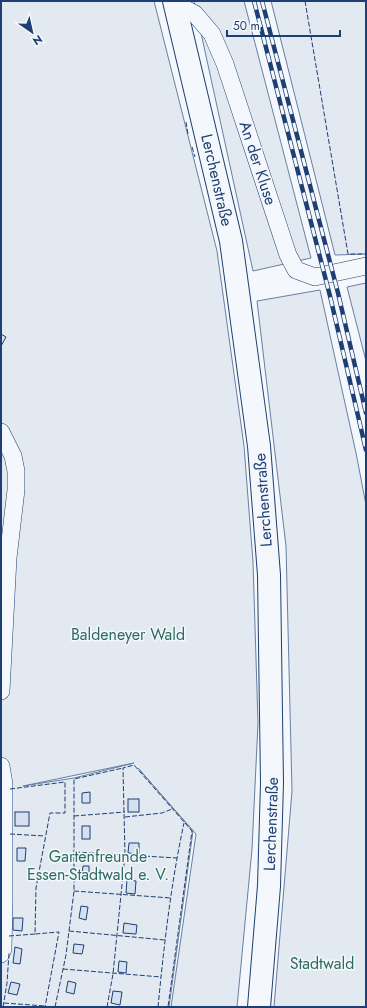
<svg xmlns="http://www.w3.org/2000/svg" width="367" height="1008" font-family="Jost,sans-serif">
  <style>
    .green { fill: #e3e9f0; stroke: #687fa3; fill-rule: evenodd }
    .building { fill: #d5e0f0; stroke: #1d3f73 }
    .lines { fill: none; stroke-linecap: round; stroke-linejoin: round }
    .minor-casing { stroke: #1d3f73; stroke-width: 18 }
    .major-casing { stroke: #1d3f73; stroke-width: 24 }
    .minor { stroke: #f4f7fb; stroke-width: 17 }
    .major { stroke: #f4f7fb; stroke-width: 22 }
    .rail-casing { stroke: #1d3f73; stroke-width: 4.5 }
    .rail { stroke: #f4f7fb; stroke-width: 3; stroke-dasharray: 9; stroke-linecap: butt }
    .fence { stroke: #1d3f73; stroke-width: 1; stroke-dasharray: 5 2; stroke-linecap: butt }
    .labels { text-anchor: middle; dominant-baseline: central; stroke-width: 3; stroke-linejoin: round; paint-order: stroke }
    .street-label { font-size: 16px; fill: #1d3f73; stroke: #f4f7fb }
    .park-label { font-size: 16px; fill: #2c6c60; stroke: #f4f7fb }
  </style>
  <rect width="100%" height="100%" fill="#f4f7fb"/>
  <g class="green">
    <path d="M1 1H154L217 251 244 446 253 562 258 723 252 849 237 1007H171L196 834 138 768 193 831 169 1007H1ZM134 763 74 778 23 786Z"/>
    <polygon points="194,1 244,1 311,258 253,271"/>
    <polygon points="271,1 366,1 366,254 335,255"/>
    <polygon points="366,283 366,361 347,287"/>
    <polygon points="320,290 356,453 366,505 366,1007 274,1007 292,791 286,546 257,301"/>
  </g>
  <g class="building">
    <polygon points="1,334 6,337 1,346"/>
    <polygon points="90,792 90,803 82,803 82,793"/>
    <rect x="128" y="799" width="11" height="13"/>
    <rect x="15" y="812" width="14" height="14"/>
    <rect x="82" y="826" width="8" height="13"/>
    <polygon points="129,843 139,843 139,854 128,853"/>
    <polygon points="17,848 26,848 25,861 17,861"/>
    <polygon points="83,866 89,866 89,876 82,875"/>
    <polygon points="127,880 136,881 135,894 126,893"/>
    <polygon points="81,906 88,907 86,920 79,918"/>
    <polygon points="13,918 23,918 22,931 13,930"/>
    <polygon points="124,923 137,925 136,934 123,933"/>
    <polygon points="74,944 84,945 82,954 73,953"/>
    <polygon points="15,947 22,949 20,964 13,963"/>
    <polygon points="119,961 127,962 126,973 118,972"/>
    <polygon points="68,981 76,983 74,994 66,992"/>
    <polygon points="11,982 20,984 17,995 8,993"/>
    <polygon points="113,991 122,992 120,1005 111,1003"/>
  </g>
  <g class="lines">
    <g class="minor-casing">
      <g id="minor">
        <polyline points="174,3 195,14 212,34 225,64 288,255 296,270 315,277 366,266"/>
        <polyline points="1,432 13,456 16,471 16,490 8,558 1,691"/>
        <polyline points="1,766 4,784 4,901 3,949 1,954"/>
      </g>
    </g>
    <g class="major-casing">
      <polyline id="major" points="174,1 231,241 259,446 269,575 272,783 269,886 259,1007"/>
    </g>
    <use href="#minor" class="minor"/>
    <use href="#major" class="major"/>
    <g class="rail-casing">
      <g id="rail">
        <polyline points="254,1 330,296 366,450"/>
        <polyline points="262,1 338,293 366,413"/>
      </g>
    </g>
    <use href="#rail" class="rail"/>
    <g class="fence">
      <polyline points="305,1 348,254 366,254"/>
      <polyline points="186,122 188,134"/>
      <polyline points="192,147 195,157"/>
      <polyline points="10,789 65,782 65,813 50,813 36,888 35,934 59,932 45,1007"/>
      <polyline points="74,816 125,812"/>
      <polyline points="125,817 162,813 172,809"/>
      <polyline points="10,834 45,836"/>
      <polyline points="75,852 177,858"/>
      <polyline points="74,891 171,898"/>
      <polyline points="69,931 165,940"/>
      <polyline points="9,936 35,934"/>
      <polyline points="63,969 161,977"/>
      <polyline points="4,1003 45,1006"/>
      <polyline points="3,1007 7,983 9,953"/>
      <polyline points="55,1007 66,955 74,891 74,779 123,768"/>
      <polyline points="107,1007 113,974 125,855 123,768 134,765 192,831 168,1007"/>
      <path d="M158 1007C164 945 171 883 184 823"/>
    </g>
  </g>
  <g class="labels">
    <g class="street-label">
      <text transform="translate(258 163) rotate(72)">An der Kluse</text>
      <text transform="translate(217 180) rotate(77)">Lerchenstraße</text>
      <text transform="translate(263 500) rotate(-94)">Lerchenstraße</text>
      <text transform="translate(271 824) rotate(-88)">Lerchenstraße</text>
    </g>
    <g class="park-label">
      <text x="128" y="634">Baldeneyer Wald</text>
      <text x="98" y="856">Gartenfreunde<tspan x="98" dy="18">Essen-Stadtwald e. V.</tspan></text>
      <text x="322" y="963">Stadtwald</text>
    </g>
  </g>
  <rect width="367" height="1008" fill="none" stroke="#1d3f73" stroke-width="4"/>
  <g transform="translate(32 32) rotate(146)" stroke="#f4f7fb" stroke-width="3" paint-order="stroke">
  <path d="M0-3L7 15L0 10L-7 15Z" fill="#1d3f73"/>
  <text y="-6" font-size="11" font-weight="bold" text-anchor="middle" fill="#1d3f73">N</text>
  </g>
  <path d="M227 30v6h113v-6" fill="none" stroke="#1d3f73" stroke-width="2"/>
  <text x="233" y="30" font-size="12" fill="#1d3f73" stroke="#f4f7fb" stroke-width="3" paint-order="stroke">50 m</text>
</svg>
